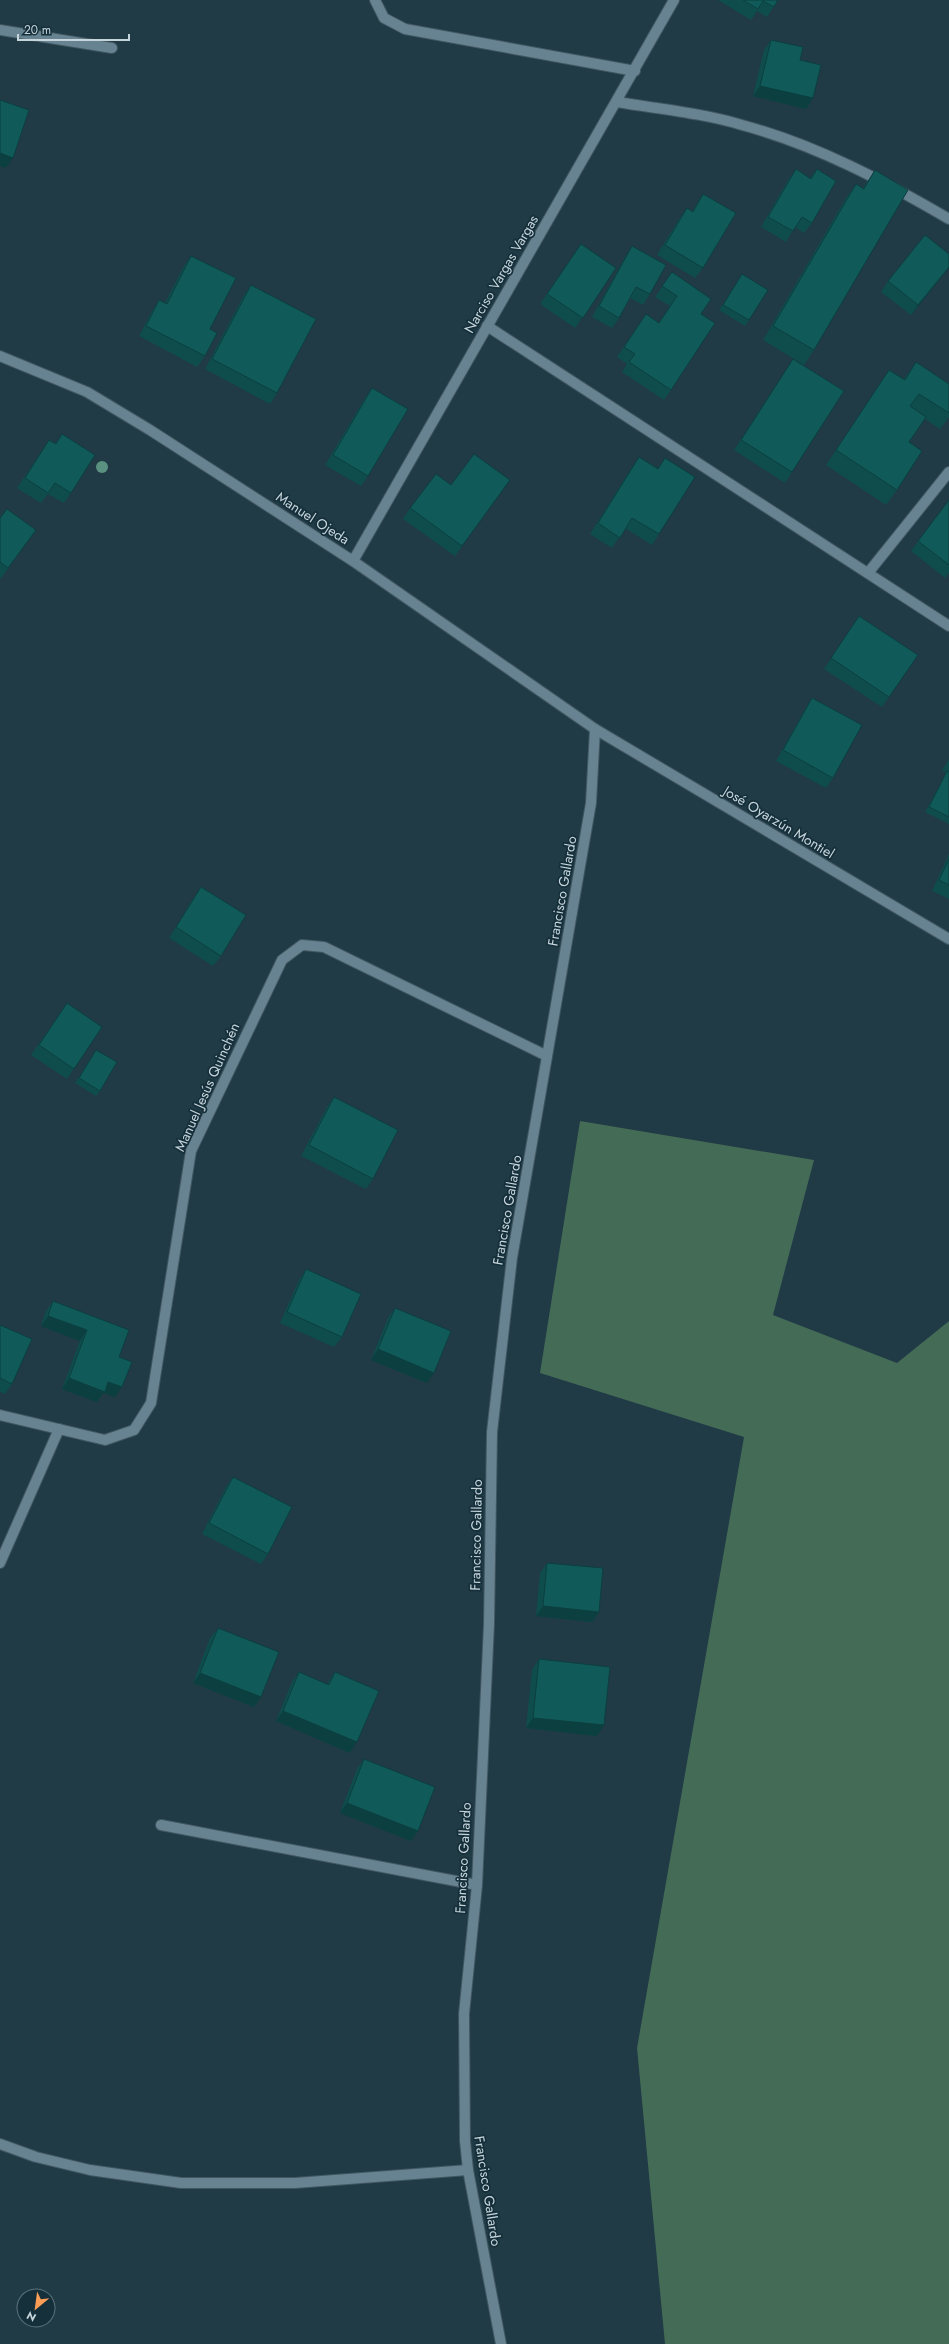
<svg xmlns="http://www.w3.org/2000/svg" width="949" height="2344" font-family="Jost,sans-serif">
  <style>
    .green { fill: #436b56 }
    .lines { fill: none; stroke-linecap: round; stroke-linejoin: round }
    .minor-casing { stroke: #405761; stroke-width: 12 }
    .minor { stroke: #678290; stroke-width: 10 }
    .tree { fill: #5b9180 }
    .wall { fill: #0f4d4d }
    .shaded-wall { fill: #0c3f3f }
    .building { fill: #115a5a; stroke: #0c3f3f }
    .labels { text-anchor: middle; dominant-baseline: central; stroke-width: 3.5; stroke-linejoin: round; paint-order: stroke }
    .street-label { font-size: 14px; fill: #c6d5dc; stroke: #16303b }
  </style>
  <rect width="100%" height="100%" fill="#203a46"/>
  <polygon class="green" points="580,1121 814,1160 773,1315 897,1363 949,1321 949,2344 665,2344 637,2048 744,1437 540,1373"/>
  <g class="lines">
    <g class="minor-casing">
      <g id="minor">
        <polyline points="375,0 384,18 405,29 635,71"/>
        <polyline points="0,30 112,48"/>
        <path d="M617 102C658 109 702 113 742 125 816 145 884 181 949 219"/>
        <polyline points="487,326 949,626"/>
        <polyline points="0,356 87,392 150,430 353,561 595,729 949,939"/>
        <polyline points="353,561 674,0"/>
        <polyline points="868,573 949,472"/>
        <polyline points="0,1415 105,1440 134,1430 151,1403 191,1151 282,960 302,945 324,947 547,1056"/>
        <polyline points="0,1563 59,1429"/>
        <polyline points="161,1825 477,1885"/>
        <polyline points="0,2144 36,2157 90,2170 181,2183 295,2183 468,2170"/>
        <polyline points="501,2344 468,2170 465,2141 464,2014 477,1885 489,1624 492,1432 512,1258 591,803 595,729"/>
      </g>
    </g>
    <use href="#minor" class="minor"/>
  </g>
  <circle class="tree" cx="102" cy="467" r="6"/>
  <g class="wall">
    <polygon points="718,0 778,0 767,17 757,11 751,20"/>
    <polygon points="771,40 800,60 813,98 806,109 753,96 764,50"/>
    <polygon points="796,169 810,178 817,169 812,223 804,233 795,227 786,242 761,227 788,180"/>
    <polygon points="875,170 814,350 804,365 763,340 846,198 856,184 863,188"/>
    <polygon points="703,194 703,268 695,278 657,255 679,219 687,208 692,212"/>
    <polygon points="581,244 616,268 575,328 540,304"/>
    <polygon points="632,246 650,294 643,305 630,298 619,318 612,328 592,317 625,257"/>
    <polygon points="191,256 210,329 205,356 197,367 139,336 152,311 159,300 165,303 184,266"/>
    <polygon points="949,268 911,315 881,292 888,281"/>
    <polygon points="672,272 701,314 671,390 664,400 622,372 627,364 617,357 639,324 659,323 670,306 655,297"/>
    <polygon points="739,280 749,320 745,326 719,310"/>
    <polygon points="251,285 277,393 270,404 205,369 244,295"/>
    <polygon points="793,359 792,472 785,483 734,450"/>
    <polygon points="916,362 949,384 949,417 940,429 925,419 909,442 897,490 886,505 826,465 889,370 904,379"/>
    <polygon points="372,388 368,476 361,486 325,465 365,398"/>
    <polygon points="62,434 71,493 64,503 48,494 41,503 17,488 49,440 55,444"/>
    <polygon points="639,457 658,468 665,458 659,534 652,545 625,528 612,548 590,534 632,467"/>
    <polygon points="510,480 455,556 403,519 410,508 451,485"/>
    <polygon points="949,500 949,573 945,578 911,551"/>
    <polygon points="0,518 36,530 1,578 0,578"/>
    <polygon points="852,627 918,655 882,707 824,669"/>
    <polygon points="812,698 833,778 826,788 776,761 805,709"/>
    <polygon points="949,759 949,824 925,812 944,777 946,773 942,770"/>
    <polygon points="949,854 949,899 932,891"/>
    <polygon points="201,887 221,956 213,966 169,938 194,897"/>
    <polygon points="67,1003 102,1027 67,1079 31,1055"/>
    <polygon points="96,1050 100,1091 96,1096 75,1083"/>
    <polygon points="334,1097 373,1179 366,1189 301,1156 327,1107"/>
    <polygon points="306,1269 342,1337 334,1347 280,1323 299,1280"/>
    <polygon points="53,1301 119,1357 115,1397 103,1393 97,1402 62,1389 80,1341 41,1326 46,1311"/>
    <polygon points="395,1308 427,1383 371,1360 388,1318"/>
    <polygon points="0,1325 12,1384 5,1394 0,1392"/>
    <polygon points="233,1477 268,1554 261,1564 202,1534 226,1487"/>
    <polygon points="547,1563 599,1612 592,1622 536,1616 540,1573"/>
    <polygon points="218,1628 261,1697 254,1707 193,1683 210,1638"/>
    <polygon points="539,1659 604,1725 597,1736 526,1728 532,1670"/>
    <polygon points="299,1672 327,1684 335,1672 350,1753 276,1721 292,1682"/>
    <polygon points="364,1759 411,1841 340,1813 357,1769"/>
  </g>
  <g class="shaded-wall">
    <polygon points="760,86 813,98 806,109 753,96"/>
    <polygon points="0,153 13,158 6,168 0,166"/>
    <polygon points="949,267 948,269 911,315 918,305"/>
    <polygon points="48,1316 87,1330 80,1341 41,1326"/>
    <polygon points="378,1349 434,1373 427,1383 371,1360"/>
    <polygon points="69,1378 108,1382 122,1387 115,1397 103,1393 97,1402 62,1389"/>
    <polygon points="543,1606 599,1612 592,1622 536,1616"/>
    <polygon points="200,1673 261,1697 254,1707 193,1683"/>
    <polygon points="283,1711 357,1742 350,1753 276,1721"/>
    <polygon points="533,1718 604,1725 597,1736 526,1728"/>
    <polygon points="347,1803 418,1831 411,1841 340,1813"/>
  </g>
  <g class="building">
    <polygon points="743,0 778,0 774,7 763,1 758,9"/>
    <polygon points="771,40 803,47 800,60 821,65 813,98 760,86"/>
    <polygon points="0,100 29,110 13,158 0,153"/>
    <polygon points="796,169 811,179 817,169 836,181 812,223 802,217 793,231 768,217"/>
    <polygon points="875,170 908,190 814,350 773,326 856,184 864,189"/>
    <polygon points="703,194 736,213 703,268 665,245 687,208 693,212"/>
    <polygon points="925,235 949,254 949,267 918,305 888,281"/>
    <polygon points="581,244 616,268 583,318 547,294"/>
    <polygon points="632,246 666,265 650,294 636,287 619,318 599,306"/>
    <polygon points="191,256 236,278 210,329 217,333 205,356 146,326 159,300 167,304"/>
    <polygon points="672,272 711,299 701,314 715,323 671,390 629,362 635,354 624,347 646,314 659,323 677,296 662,286"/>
    <polygon points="742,274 768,290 749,320 723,305"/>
    <polygon points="251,285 316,319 277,393 212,359"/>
    <polygon points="793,359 844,391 792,472 741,440"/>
    <polygon points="916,362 949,384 949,413 919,394 910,406 926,417 909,442 922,451 897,490 836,450 889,370 905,380"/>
    <polygon points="372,388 408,409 368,476 333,455"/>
    <polygon points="62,434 95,455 71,493 55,483 48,493 25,478 49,440 56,444"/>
    <polygon points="474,454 510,480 462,546 410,508 436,474 451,485"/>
    <polygon points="639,457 658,469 665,458 695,477 659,534 632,518 620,538 598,523"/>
    <polygon points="949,500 949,565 918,541"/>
    <polygon points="7,509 36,530 8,568 0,562 0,518"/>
    <polygon points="859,616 918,655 889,697 831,658"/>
    <polygon points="812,698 862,725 833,778 783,750"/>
    <polygon points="947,771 949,772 949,817 929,807"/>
    <polygon points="949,859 949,885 939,880"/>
    <polygon points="201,887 246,915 221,956 176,927"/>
    <polygon points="67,1003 102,1027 74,1069 39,1045"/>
    <polygon points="96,1050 117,1062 100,1091 79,1078"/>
    <polygon points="334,1097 398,1130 373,1179 309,1145"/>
    <polygon points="306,1269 361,1294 342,1337 287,1312"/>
    <polygon points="53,1301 129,1330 119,1357 132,1362 122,1387 108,1382 105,1392 69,1378 87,1330 48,1316"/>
    <polygon points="395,1308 451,1331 434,1373 378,1349"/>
    <polygon points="0,1325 32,1339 12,1384 0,1378"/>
    <polygon points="233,1477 292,1507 268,1554 209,1523"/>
    <polygon points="547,1563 603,1568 599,1612 543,1606"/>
    <polygon points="218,1628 279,1652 261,1697 200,1673"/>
    <polygon points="539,1659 610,1667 604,1725 533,1718"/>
    <polygon points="299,1672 329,1685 335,1672 379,1691 357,1742 283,1711"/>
    <polygon points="364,1759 435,1787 418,1831 347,1803"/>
  </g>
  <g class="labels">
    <g class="street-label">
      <text transform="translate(501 274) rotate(-60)">Narciso Vargas Vargas</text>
      <text transform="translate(313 518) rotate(33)">Manuel Ojeda</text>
      <text transform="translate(779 822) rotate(31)">José Oyarzún Montiel</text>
      <text transform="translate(562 891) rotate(-80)">Francisco Gallardo</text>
      <text transform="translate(207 1087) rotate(-66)">Manuel Jesús Quinchén</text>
      <text transform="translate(507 1210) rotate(-80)">Francisco Gallardo</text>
      <text transform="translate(476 1535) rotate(-89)">Francisco Gallardo</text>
      <text transform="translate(463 1858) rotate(-87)">Francisco Gallardo</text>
      <text transform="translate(488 2191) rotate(81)">Francisco Gallardo</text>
    </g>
  </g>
  <g transform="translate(36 2308) rotate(209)"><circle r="19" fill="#16303b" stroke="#5c727b"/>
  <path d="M0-3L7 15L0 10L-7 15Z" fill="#fd9d55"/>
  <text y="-6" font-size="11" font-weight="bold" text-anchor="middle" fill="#c6d5dc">N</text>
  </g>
  <path d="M18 34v6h111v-6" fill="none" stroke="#c6d5dc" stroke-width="2"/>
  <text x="24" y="34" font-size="12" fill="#c6d5dc" stroke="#16303b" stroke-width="3" paint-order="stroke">20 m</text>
</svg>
